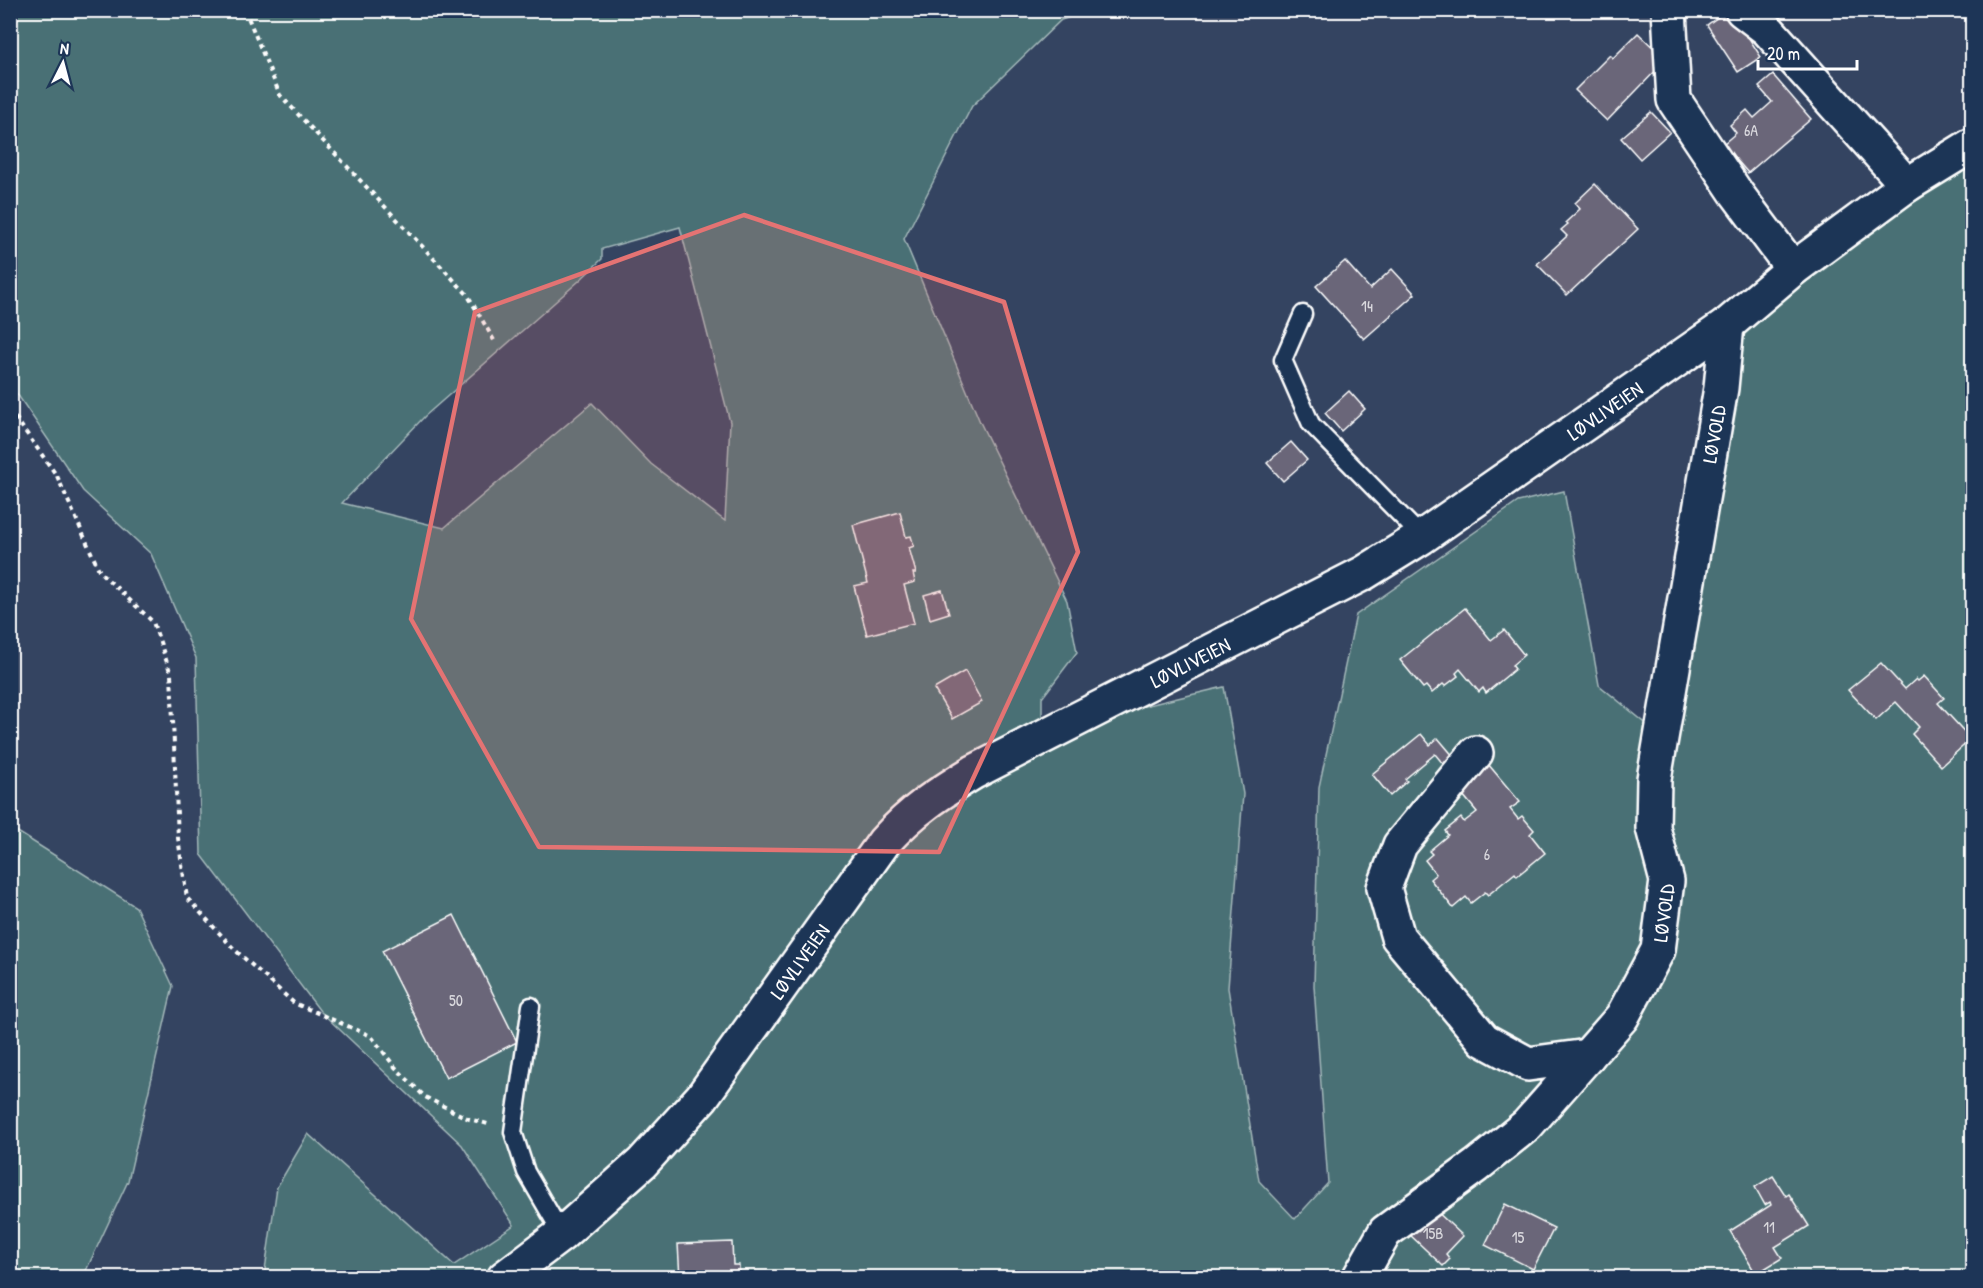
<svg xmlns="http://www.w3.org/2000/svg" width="1983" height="1288" font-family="'Patrick Hand',sans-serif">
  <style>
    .green { fill: #487074; stroke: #a4b8ba; stroke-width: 1.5; fill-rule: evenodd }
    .building { fill: #6b6679; stroke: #fff; stroke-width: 1.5 }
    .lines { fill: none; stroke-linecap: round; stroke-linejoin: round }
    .service-casing { stroke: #fff; stroke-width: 21 }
    .minor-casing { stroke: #fff; stroke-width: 38 }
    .secondary-casing { stroke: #fff; stroke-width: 38 }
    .path { stroke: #fff; stroke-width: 4; stroke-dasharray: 4.5 4.5; stroke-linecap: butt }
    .service { stroke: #1d3557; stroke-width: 16 }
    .minor { stroke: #1d3557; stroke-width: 33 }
    .secondary { stroke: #1d3557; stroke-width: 33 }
    .marked { fill: #e47373; fill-opacity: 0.2; stroke: #e47373; stroke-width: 4.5; stroke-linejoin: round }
    .labels { text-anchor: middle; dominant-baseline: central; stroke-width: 4.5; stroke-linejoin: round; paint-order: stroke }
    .number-label { font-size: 16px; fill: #dad9de }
    .street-label { font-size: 20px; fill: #fff; stroke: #1d3557 }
  </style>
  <rect width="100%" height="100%" fill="#344461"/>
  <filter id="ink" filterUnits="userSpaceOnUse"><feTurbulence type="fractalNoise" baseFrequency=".0167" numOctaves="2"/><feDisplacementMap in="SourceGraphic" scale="12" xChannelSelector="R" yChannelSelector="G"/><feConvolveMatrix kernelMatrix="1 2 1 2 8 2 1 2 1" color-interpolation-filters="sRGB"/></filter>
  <g filter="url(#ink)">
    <g class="green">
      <path d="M10 11H1089L1061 20 972 106 904 239 980 422 1067 601 1077 652 1042 698V748L1136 708 1224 687 1243 794 1228 988 1259 1181 1295 1219 1328 1183 1314 986 1319 787 1356 615 1518 502 1564 491 1599 685 1654 730 1724 338 1826 268 1972 144V1277H264L277 1187 308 1134 454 1265 514 1225 462 1145 320 1011 201 854 196 658 151 554 83 491 11 385ZM680 227 730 422 725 521 651 464 592 403 444 528 342 503 425 416 579 281 602 259V249Z"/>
      <polygon points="13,829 136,907 173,986 128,1181 83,1277 11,1277 10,830"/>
    </g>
    <g class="building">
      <polygon points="1728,10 1731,10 1761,57 1738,72 1707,25"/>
      <polygon points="1638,33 1666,60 1607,121 1575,90 1610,55 1613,58"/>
      <polygon points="1773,75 1811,119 1748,173 1723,144 1736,133 1730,125 1747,110 1754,118 1772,102 1759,87"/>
      <polygon points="1651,112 1670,132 1640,159 1621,138"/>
      <polygon points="1595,184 1638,229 1567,295 1537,264 1567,236 1561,230 1568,224 1566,222 1580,209 1575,203"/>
      <polygon points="1345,261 1370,289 1392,269 1415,294 1364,339 1316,286"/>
      <polygon points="1349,391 1365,409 1341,431 1325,413"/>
      <polygon points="1291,442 1307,460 1283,481 1267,463"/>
      <polygon points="900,512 906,537 911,536 914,546 909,548 916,573 913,573 915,582 904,585 914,623 867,635 854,586 868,583 853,525"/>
      <polygon points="942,590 949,613 930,619 924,595"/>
      <polygon points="1465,608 1491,640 1504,630 1524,655 1512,665 1515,669 1486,693 1483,688 1479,692 1460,669 1456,673 1458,676 1445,686 1443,684 1432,693 1426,686 1423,688 1400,660"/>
      <polygon points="1881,663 1905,689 1916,679 1918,681 1924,676 1944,698 1938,703 1971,739 1941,766 1912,734 1919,727 1896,702 1876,720 1848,690"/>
      <polygon points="965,671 982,702 952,719 934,689"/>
      <polygon points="1421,734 1430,745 1438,738 1454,757 1444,765 1435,754 1405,779 1407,781 1390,796 1372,774"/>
      <polygon points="1488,764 1520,802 1510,809 1518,819 1522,816 1534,830 1530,834 1545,853 1517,876 1515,873 1488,895 1485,892 1471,903 1466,897 1453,908 1430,879 1436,874 1425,860 1432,854 1429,851 1448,835 1445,831 1461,818 1464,822 1477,812 1458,789"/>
      <polygon points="454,915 517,1042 446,1078 382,951"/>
      <polygon points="1773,1176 1786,1196 1789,1194 1809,1226 1775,1247 1782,1258 1756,1274 1730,1231 1771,1205 1770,1202 1765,1205 1755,1187"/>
      <polygon points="1505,1204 1554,1228 1533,1269 1485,1245"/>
      <polygon points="1433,1208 1463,1236 1446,1254 1450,1259 1443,1266 1409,1234"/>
      <polygon points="732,1242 733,1265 739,1265 739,1278 680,1278 678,1244"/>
    </g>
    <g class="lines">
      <g class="service-casing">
        <g id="service">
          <polyline points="1303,314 1283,360 1311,424 1422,537"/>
          <polyline points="531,1006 513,1132 526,1172 562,1234"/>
        </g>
      </g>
      <g class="minor-casing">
        <g id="minor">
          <polyline points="1669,10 1674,100 1737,194 1793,269"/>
          <polyline points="1742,10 1767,29 1907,185"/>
          <polyline points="1476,753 1400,845 1384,888 1398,937 1484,1040 1528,1064 1588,1056"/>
          <path id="s1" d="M1359 1278 1385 1232 1476 1166 1527 1125 1622 1017 1658 950 1667 881 1653 828 1654 779 1721 388 1727 325"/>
        </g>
      </g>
      <g class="secondary-casing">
        <g id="secondary">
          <path id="s2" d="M504 1278 562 1234 642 1163 702 1097 884 842C913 810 938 794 974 772L1364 573 1422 537 1727 325 1793 269 1907 185 1972 145"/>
        </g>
      </g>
      <g class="path">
        <polyline points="245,10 280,95 467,294 495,342"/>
        <polyline points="10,410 57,476 100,572 153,622 171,674 178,838 187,898 235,950 294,1003 371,1036 395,1067 425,1097 469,1119 488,1124"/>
      </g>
      <use href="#service" class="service"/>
      <use href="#minor" class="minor"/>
      <use href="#secondary" class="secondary"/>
    </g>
  </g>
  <path class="marked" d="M744 215 1004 302 1078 552 939 852 539 847 411 619 475 312Z"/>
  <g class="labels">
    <g class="number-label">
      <text x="1751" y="130">6A</text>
      <text x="1367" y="306">14</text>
      <text x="1487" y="854">6</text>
      <text x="456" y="1000">50</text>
      <text x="1769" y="1227">11</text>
      <text x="1433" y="1233">15B</text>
      <text x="1518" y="1237">15</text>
    </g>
    <g class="street-label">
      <text stroke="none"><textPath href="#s2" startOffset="1425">LØVLIVEIEN</textPath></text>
      <text stroke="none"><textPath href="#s1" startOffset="974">LØVOLD</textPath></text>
      <text stroke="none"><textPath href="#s2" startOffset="939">LØVLIVEIEN</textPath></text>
      <text stroke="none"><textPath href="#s1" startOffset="488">LØVOLD</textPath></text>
      <text stroke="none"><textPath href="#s2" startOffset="436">LØVLIVEIEN</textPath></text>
    </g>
  </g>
  <rect width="1983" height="1288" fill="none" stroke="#1d3557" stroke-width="36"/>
  <rect x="18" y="18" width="1947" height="1252" fill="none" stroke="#fff" stroke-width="2" filter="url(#ink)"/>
  <g transform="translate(63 63) rotate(6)" stroke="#1d3557" stroke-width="4.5" paint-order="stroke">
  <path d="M0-4.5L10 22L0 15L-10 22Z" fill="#ffffff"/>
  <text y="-9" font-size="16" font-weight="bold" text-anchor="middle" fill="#ffffff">N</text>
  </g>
  <path d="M1758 60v9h99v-9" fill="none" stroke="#ffffff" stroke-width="3"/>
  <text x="1767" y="60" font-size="18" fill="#ffffff" stroke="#1d3557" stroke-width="4.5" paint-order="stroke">20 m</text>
</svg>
